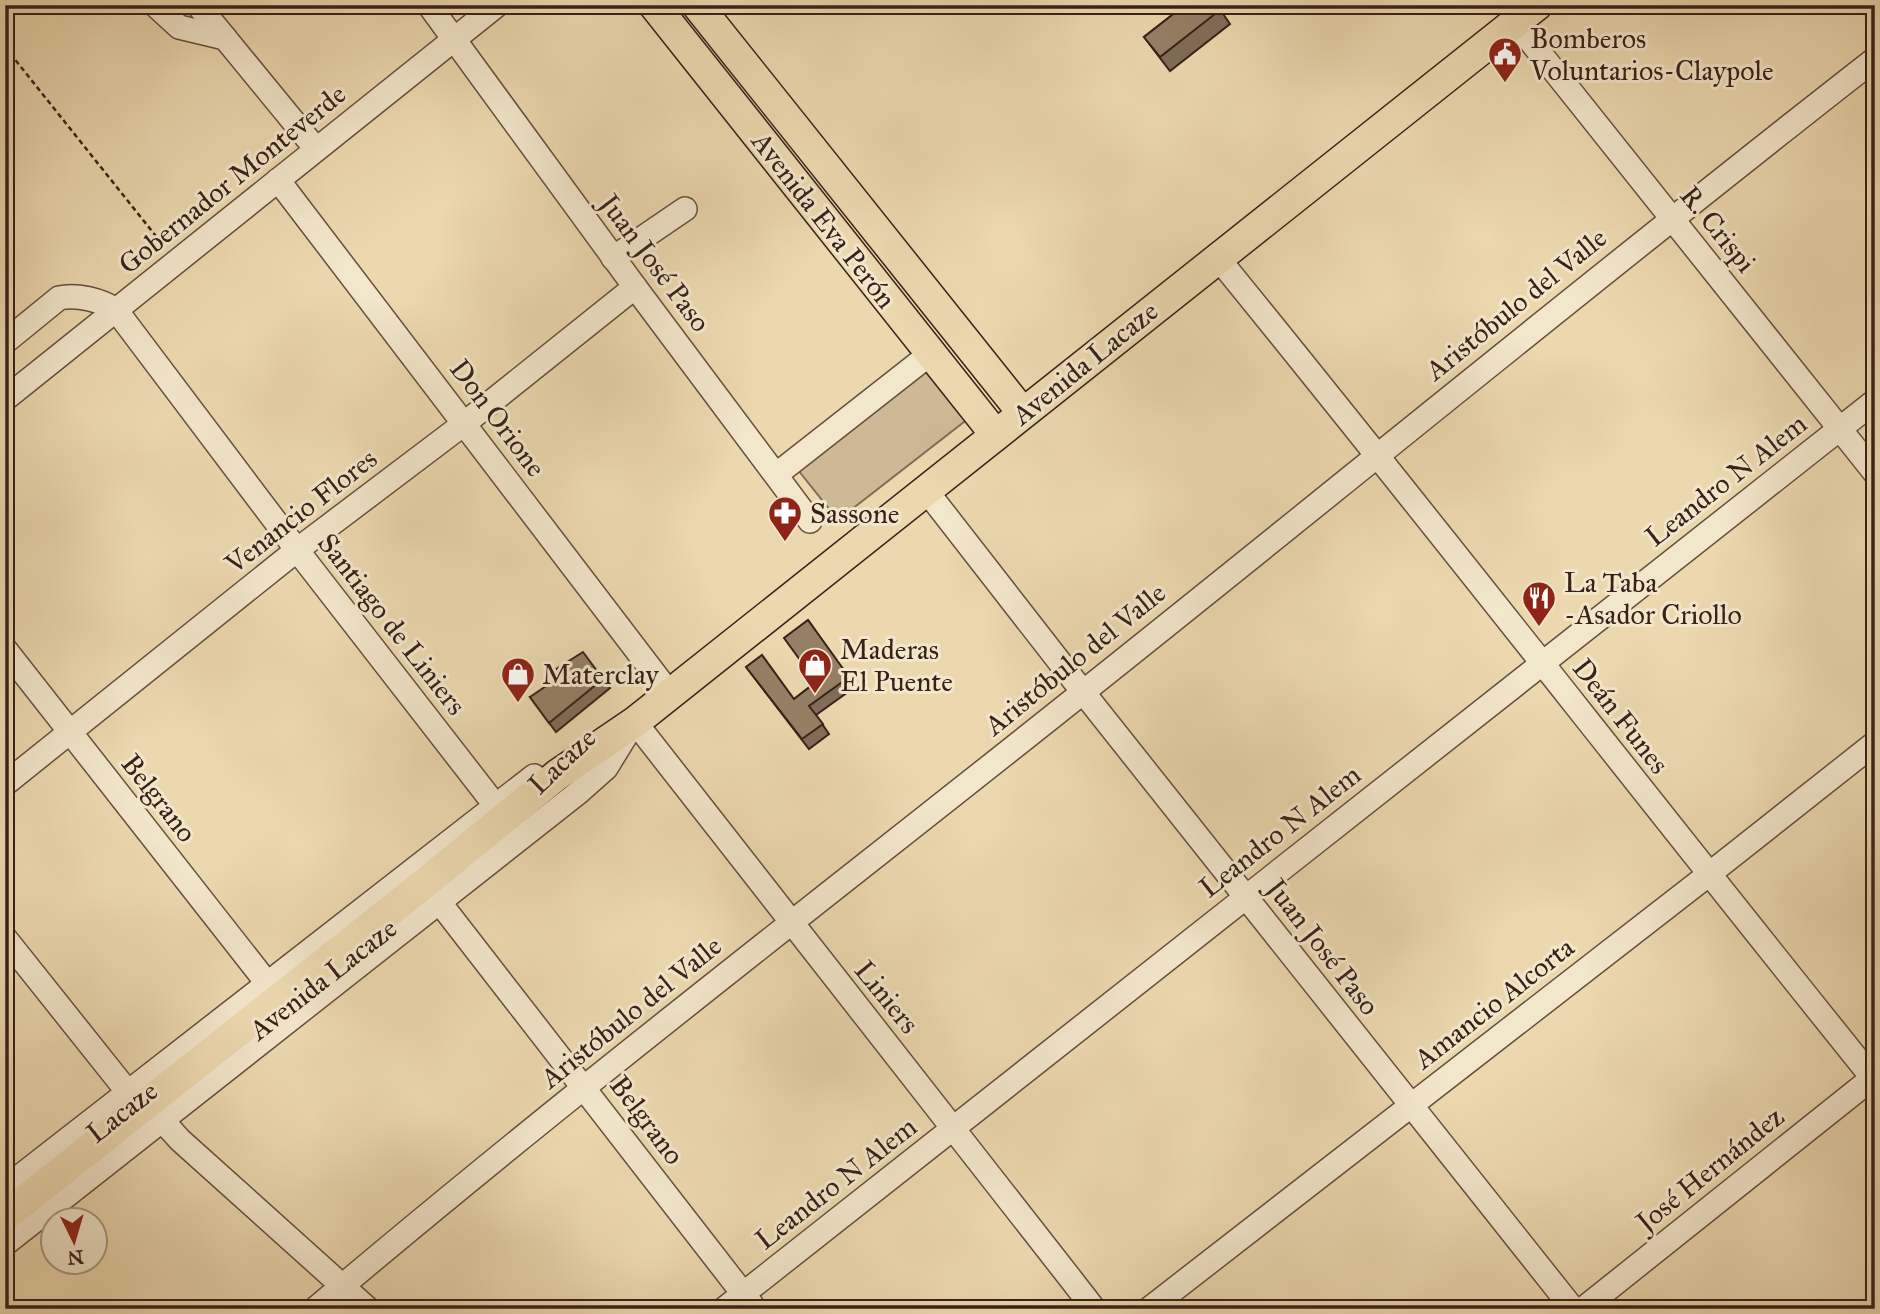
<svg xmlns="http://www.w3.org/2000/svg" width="1880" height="1314" font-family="'IM FELL Great Primer',serif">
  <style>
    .green { fill: #cdb996; stroke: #826d58; stroke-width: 2 }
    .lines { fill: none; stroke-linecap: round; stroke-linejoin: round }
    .minor-casing { stroke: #654f3e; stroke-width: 26 }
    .major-casing { stroke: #382119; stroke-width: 33 }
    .path { stroke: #382119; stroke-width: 2.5; stroke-dasharray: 5 3.5; stroke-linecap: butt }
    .minor { stroke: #f2e6cb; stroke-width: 23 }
    .major { stroke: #ebd8af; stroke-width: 30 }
    .wall { fill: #806e59; stroke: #382119; stroke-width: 2 }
    .building { fill: #958067; stroke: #382119; stroke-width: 2 }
    .labels { text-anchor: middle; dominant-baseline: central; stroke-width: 6; stroke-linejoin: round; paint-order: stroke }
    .poi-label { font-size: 28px; fill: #382119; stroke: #f2e6cb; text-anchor: start }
    .street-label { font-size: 28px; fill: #382119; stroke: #f2e6cb }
  </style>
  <rect width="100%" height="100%" fill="#ebd8af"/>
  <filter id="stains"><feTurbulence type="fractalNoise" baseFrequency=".00286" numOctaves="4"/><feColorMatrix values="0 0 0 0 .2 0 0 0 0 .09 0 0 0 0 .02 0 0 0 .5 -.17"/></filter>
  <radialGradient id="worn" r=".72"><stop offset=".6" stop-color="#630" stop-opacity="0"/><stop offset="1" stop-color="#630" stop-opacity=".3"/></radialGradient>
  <polygon class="green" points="929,368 969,418 838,520 798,470"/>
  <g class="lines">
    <g class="minor-casing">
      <g id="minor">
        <polyline points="155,5 179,27 225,38"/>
        <polyline points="198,5 316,149"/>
        <polyline points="429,5 635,287 810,521"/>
        <polyline points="1516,23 1875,473"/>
        <polyline points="278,180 670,694"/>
        <path d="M1217 257C1439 529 1654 807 1875 1081"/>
        <polyline points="613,258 685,209"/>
        <path d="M5 342 59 298C77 294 101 300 116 310L297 550 495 805"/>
        <polyline points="5,399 497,5"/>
        <polyline points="777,474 930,354"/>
        <polyline points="925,489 1083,692 1573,1309"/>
        <polyline points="5,649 267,983"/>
        <path d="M635 722C786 918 942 1112 1094 1309"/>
        <polyline points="5,784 297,550 465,423 635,287"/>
        <polyline points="440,903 755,1309"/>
        <polyline points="5,938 127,1091"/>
        <polyline points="161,1119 180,1140 368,1309"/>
        <polyline points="5,1188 534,776"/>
        <polyline points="5,1244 579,792 606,768 633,724"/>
        <path d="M315 1309C565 1097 826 897 1082 693 1347 482 1608 267 1875 59"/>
        <polyline points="724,1309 1875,401"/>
        <polyline points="1149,1309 1708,875 1875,743"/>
        <polyline points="1583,1309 1875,1076"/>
      </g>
    </g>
    <g class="major-casing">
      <g id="major">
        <polyline points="654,5 995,434"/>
        <polyline points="697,5 1022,412"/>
        <polyline points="5,1216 425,883 557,775 635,722 1537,5"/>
      </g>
    </g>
    <polyline class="path" points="5,47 163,245"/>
    <use href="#minor" class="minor"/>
    <use href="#major" class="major"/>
  </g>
  <g class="wall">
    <polygon points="1171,5 1217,5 1230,24 1170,71 1144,37 1176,12"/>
    <polygon points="808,620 855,687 816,715 829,734 809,749 746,667 794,699 816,682"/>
    <polygon points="603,679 610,688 556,732 530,697"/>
  </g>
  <g class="building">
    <polygon points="1172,5 1217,5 1220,10 1160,57 1144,37 1177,11"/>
    <polygon points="808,620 849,677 809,706 823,724 802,739 746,667 762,655 794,699 816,682 784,638"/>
    <polygon points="583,652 603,679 549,723 530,697 558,678 553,671"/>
  </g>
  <defs>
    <g id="civic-pin" transform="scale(1.75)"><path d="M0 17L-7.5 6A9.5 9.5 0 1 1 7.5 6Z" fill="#8f2418" stroke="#f2e6cb"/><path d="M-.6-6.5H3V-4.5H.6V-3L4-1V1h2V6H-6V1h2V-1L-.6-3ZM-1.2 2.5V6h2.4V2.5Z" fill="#fff"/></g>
    <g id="pharmacy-pin" transform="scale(1.75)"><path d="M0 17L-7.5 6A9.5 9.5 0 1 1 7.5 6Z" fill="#8f2418" stroke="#f2e6cb"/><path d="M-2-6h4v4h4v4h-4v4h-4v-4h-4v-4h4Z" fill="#fff"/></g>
    <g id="restaurant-pin" transform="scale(1.75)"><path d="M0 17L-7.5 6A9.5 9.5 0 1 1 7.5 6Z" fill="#8f2418" stroke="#f2e6cb"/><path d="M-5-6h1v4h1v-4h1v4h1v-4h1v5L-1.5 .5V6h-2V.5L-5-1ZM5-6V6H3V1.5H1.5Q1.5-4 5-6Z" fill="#fff"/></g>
    <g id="shop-pin" transform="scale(1.75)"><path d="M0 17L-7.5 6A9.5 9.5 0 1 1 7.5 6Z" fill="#8f2418" stroke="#f2e6cb"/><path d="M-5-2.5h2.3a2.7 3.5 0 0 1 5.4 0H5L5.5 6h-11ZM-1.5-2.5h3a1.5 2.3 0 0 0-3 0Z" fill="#fff"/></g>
  </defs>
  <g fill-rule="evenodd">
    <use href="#civic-pin" x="1505" y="54"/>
    <use href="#pharmacy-pin" x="785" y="513"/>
    <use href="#restaurant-pin" x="1539" y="598"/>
    <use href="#shop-pin" x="815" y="665"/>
    <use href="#shop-pin" x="518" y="674"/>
  </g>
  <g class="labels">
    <g class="poi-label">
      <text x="1530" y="38">Bomberos<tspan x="1530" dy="32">Voluntarios-Claypole</tspan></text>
      <text x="810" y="513">Sassone</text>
      <text x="1564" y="582">La Taba<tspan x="1564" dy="32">-Asador Criollo</tspan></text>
      <text x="840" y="649">Maderas<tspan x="840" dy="32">El Puente</tspan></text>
      <text x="542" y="674">Materclay</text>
    </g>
    <g class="street-label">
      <text transform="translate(232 179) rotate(-39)">Gobernador Monteverde</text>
      <text transform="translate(824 220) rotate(52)">Avenida Eva Perón</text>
      <text transform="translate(1718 229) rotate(51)">R. Crispi</text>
      <text transform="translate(655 263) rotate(53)">Juan José Paso</text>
      <text transform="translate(1516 304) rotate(-39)">Aristóbulo del Valle</text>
      <text transform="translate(1085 363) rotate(-39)">Avenida Lacaze</text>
      <text transform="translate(498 418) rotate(53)">Don Orione</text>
      <text transform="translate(1726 480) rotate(-38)">Leandro N Alem</text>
      <text transform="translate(301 511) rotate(-38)">Venancio Flores</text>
      <text transform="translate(392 624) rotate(52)">Santiago de Liniers</text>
      <text transform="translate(1075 659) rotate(-39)">Aristóbulo del Valle</text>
      <text transform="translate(1621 716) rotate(52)">Deán Funes</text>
      <text transform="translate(562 761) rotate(-44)">Lacaze</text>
      <text transform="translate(159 798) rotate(52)">Belgrano</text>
      <text transform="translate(1280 831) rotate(-38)">Leandro N Alem</text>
      <text transform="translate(1323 947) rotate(52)">Juan José Paso</text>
      <text transform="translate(323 979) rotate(-38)">Avenida Lacaze</text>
      <text transform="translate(887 997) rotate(51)">Liniers</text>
      <text transform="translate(1494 1003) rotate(-38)">Amancio Alcorta</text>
      <text transform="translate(631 1012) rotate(-39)">Aristóbulo del Valle</text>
      <text transform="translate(122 1112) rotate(-38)">Lacaze</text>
      <text transform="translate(647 1120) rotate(53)">Belgrano</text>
      <text transform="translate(1710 1169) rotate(-39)">José Hernández</text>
      <text transform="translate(836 1183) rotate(-38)">Leandro N Alem</text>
    </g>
  </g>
  <rect width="1880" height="1314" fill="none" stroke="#ebd8af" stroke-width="28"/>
  <rect x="7" y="7" width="1866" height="1300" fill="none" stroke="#382119" stroke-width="3.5"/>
  <rect x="14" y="14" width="1852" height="1286" fill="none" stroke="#382119" stroke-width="2"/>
  <g transform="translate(74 1241) rotate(175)"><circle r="33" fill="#f2e6cb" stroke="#a89784" stroke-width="2"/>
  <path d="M0-5L12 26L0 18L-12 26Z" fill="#8f2418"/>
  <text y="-10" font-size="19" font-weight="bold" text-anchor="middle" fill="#382119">N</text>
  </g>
  <rect width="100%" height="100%" filter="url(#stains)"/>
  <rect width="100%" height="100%" fill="url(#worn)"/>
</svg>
